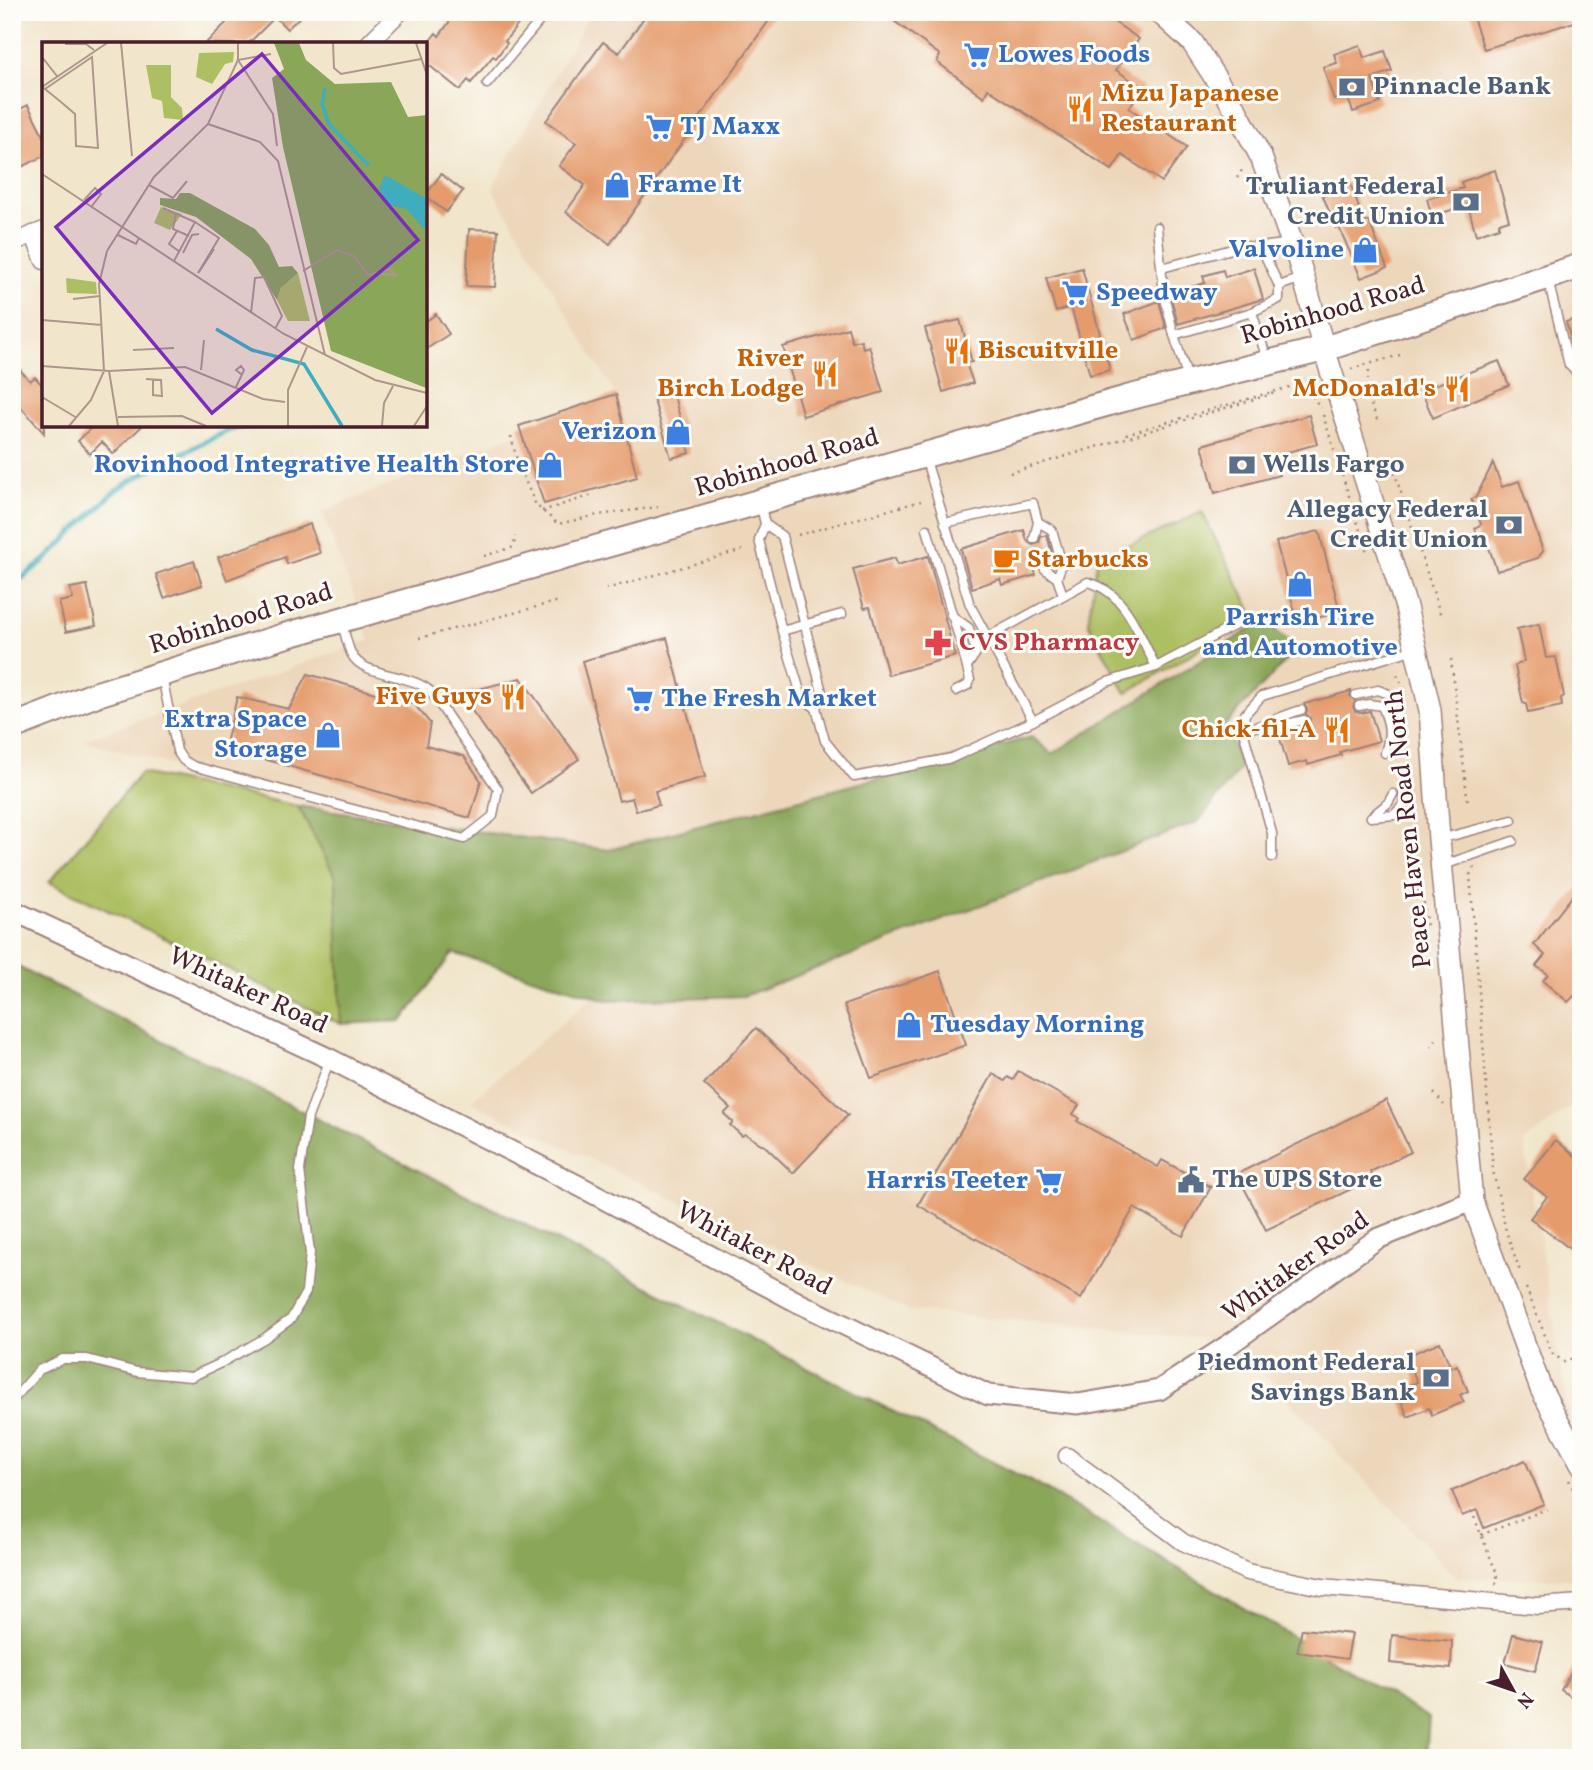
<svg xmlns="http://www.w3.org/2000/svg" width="1593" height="1770" font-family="Vollkorn,serif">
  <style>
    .built { fill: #edd7bb }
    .green { fill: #adbf63; stroke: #7c6f47; stroke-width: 2 }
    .forest { fill: #8aa659; stroke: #6a6242; stroke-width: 2 }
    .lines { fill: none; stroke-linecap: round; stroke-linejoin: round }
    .stream { stroke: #3fadbd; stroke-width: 5 }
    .building { fill: #e59b6c }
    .service-casing { stroke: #9e827c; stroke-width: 11 }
    .minor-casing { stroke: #9e827c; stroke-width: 19 }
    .tertiary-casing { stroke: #9e827c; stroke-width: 23 }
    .secondary-casing { stroke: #9e827c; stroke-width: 24 }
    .primary-casing { stroke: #9e827c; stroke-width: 28 }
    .path { stroke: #9e827c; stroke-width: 2.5; stroke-dasharray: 2 5; stroke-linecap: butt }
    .service { stroke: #fff; stroke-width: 8 }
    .minor { stroke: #fff; stroke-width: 16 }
    .tertiary { stroke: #fff; stroke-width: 19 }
    .secondary { stroke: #fff; stroke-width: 21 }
    .primary { stroke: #fff; stroke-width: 24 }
    .labels { text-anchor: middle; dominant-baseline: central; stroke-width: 6; stroke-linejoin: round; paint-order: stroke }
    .shop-label { font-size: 26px; font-weight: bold; fill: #366cbe; stroke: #fdfcf7; text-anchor: start }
    .service-label { font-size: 26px; font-weight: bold; fill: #4e5e75; stroke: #fdfcf7; text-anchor: start }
    .food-label { font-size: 26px; font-weight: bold; fill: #c56008; stroke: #fdfcf7; text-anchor: end }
    .street-label { font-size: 26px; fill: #4a1f2b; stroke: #fdfcf7 }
    .health-label { font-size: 26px; font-weight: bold; fill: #be3a42; stroke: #fdfcf7; text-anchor: start }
    .inset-river { fill: none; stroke: #3fadbd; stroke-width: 3.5 }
    .inset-road { fill: none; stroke: #ae968c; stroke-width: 2 }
    .view { fill: #7b2cbf; fill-opacity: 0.15; stroke: #7b2cbf; stroke-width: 3.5 }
    .inset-edge { fill: none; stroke: #4a1f2b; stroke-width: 3.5 }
  </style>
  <rect width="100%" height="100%" fill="#fdfcf7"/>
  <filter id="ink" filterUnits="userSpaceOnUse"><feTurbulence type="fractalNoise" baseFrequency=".0143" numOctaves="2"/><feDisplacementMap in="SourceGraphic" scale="14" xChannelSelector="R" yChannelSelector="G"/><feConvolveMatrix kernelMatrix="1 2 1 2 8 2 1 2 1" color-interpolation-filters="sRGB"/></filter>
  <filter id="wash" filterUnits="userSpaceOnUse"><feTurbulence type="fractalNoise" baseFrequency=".00686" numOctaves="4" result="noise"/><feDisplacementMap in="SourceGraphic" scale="28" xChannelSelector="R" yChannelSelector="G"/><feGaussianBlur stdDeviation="1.57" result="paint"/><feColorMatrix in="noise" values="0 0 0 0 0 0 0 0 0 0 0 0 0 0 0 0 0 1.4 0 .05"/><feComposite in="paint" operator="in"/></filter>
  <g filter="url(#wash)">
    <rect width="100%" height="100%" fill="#f1e6cc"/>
    <polygon class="built" points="591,12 1581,12 1581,1099 1524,1143 1581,1489 1581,1579 1457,1578 1233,1342 907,1310 470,1102 592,997 594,924 599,887 83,740 370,640 322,512 615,394 492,188"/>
    <g class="green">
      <polygon points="1202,512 1254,616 1126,693 1088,623 1097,560"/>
      <polygon points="141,773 298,806 336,878 341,1024 49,882"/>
    </g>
    <g class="forest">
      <polygon points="1263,621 1298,648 1225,725 1241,767 1198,822 744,996 607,1000 453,953 402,1021 341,1024 336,878 298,806 609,850 1032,737 1052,754"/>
      <polygon points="12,964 1038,1485 1429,1718 1426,1758 12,1758"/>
    </g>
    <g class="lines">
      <polyline class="stream" points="12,586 45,560 116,490 149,470 227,431 249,425"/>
    </g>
    <g id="blocks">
      <g class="building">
        <polygon points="237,12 305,12 287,29 275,17 248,44 205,44"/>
        <polygon points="457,12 528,12 505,41 507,43 496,58 493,56 471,83 468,80 460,90 425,62 425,47 436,33 439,36"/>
        <polygon points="648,12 775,12 610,244 566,212 585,185 559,166 576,143 546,121 603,42 619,53"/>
        <polygon points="882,12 1100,12 1139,39 1116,70 1143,88 1129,108 1187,147 1162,182 1122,155 1112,170 988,89 984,97 937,62 940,55"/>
        <polygon points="1471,12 1581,12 1581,20 1484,49"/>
        <polygon points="1360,45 1364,58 1385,51 1392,71 1372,78 1380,103 1353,112 1347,96 1334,100 1323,67 1337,63 1334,54"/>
        <polygon points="28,105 44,137 44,156 12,172 12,139 20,135 12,121 12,113"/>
        <polygon points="1495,170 1509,220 1499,223 1499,227 1476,235 1468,205 1432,216 1427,199 1463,188 1461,182"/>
        <polygon points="441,174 463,191 446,212 425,196"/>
        <polygon points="1350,182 1364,223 1369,221 1387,268 1361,278 1339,227 1336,228 1322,194"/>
        <polygon points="469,229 498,230 495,287 466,286"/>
        <polygon points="1082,268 1110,370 1090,375 1071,307 1056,312 1046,278"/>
        <polygon points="1254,268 1263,299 1178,324 1171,297 1173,296 1172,292 1205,283 1203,276 1223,270 1225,277"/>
        <polygon points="1159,301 1166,328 1134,340 1124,314"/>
        <polygon points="436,314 449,334 425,350 425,322"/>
        <polygon points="1581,317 1581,360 1577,360 1566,322"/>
        <polygon points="960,320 972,362 966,363 973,383 943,392 925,328"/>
        <polygon points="848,328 852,342 861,340 863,348 869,346 883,392 803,416 783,347"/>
        <polygon points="1499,361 1509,385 1433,418 1421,390"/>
        <polygon points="20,370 30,381 35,377 44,387 44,433 12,397 12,377"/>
        <polygon points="672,389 690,453 671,458 653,397"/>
        <polygon points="616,394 637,477 544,504 519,426"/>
        <polygon points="1309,415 1317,444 1273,456 1279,475 1215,493 1202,445"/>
        <polygon points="94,425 143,425 113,454 102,442 90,454 78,441"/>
        <polygon points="1493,463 1502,487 1519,481 1543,551 1538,558 1497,571 1488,545 1481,546 1475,528 1481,524 1471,499 1476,497"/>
        <polygon points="310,524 320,553 287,564 285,557 227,580 218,557"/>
        <polygon points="1024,530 1027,541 1033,545 1039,543 1041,537 1047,535 1053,558 1047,560 1044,556 1037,557 1033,565 1036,575 1002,585 1000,579 972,588 961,549"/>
        <polygon points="1319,531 1340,612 1298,623 1276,542"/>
        <polygon points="928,556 955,656 888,675 870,607 864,608 853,569 895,558 897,565"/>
        <polygon points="194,561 202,585 164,598 156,574"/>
        <polygon points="87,585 96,626 66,632 59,602 73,599 70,588"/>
        <polygon points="1539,624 1546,658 1556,657 1564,696 1561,698 1562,706 1528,713 1526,704 1523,703 1515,666 1524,661 1517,629"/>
        <polygon points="667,638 705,777 655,791 659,805 636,811 632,798 619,801 582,661"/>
        <polygon points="308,674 414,704 430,723 426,746 464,756 481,781 470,818 225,748 237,697 289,709"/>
        <polygon points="521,678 579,759 531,793 460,694"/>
        <polygon points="1351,691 1350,696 1355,701 1353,707 1355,711 1361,713 1370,711 1379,741 1340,752 1341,755 1308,765 1307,761 1288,766 1279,735 1306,727 1309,724 1310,718 1306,714 1307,709 1304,704"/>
        <polygon points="1581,885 1581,1001 1574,996 1568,1002 1543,981 1548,974 1536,966 1545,955 1534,945"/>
        <polygon points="940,971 966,1045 871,1078 844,1005"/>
        <polygon points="756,1028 848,1115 793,1173 766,1147 745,1134 742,1136 730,1125 733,1122 724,1114 730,1108 704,1084"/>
        <polygon points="1018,1071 1079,1105 1073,1114 1079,1118 1077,1121 1158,1167 1162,1160 1211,1187 1183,1236 1134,1208 1081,1299 918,1205 993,1074 1005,1081 1008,1077 1013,1080"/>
        <polygon points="1386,1100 1411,1152 1370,1172 1374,1178 1266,1230 1237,1174"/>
        <polygon points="1556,1140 1581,1161 1581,1233 1569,1248 1530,1218 1547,1197 1524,1179"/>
        <polygon points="1440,1342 1451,1368 1457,1365 1468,1391 1460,1395 1464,1402 1432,1415 1429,1408 1408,1417 1397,1391 1417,1382 1406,1356"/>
        <polygon points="1525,1460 1544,1504 1484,1528 1477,1510 1462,1516 1452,1491"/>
        <polygon points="1302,1629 1352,1634 1347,1659 1297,1652"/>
        <polygon points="1513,1634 1543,1642 1535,1671 1505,1663"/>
        <polygon points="1392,1635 1452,1641 1451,1669 1390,1663"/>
        <polygon points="1581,1654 1581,1703 1561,1690"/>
      </g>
    </g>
  </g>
  <g filter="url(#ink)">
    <use href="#blocks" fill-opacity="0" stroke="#9e827c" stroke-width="2"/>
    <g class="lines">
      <g class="service-casing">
        <g id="service">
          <polyline points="487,84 547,12"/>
          <polyline points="1157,227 1164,295 1174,335"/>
          <polyline points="1162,268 1243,246 1261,247 1292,243"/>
          <polyline points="1548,280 1569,365 1576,372 1581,371"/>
          <polyline points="1279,286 1302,278"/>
          <polyline points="1252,312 1267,359"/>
          <polyline points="1188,379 1174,335 1252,312 1279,299 1279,286 1261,247"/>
          <polyline points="925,457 970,605 1033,721 1107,682 1156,667 1241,622"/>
          <polyline points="761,506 765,524 759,540 782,631 802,698 816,708"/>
          <polyline points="945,523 1033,503 1038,522 1052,530 1062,564 1057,578 1063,595"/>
          <polyline points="765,524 782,536 822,692 816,708 825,741 854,777 952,758 1033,721"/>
          <polyline points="927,529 959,638"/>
          <polyline points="1034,539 1038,522"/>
          <polyline points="1041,562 1045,569 1057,578"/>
          <polyline points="951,615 969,628 976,653 967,666"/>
          <polyline points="782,631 842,614"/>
          <path d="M988 637 1088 582C1126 592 1139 635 1156 667"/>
          <path d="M162 676 177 751 183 760 193 766 464 839 493 816 498 789 431 692C412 673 363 677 352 655 347 646 345 633 342 623"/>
          <polyline points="956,691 968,685 970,680 962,648"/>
          <polyline points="1356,695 1378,690 1389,694 1401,735 1396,749"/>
          <path d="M1359 706 1369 704 1382 706C1390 725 1391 733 1385 753"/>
          <polyline points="1260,726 1275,727 1304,720"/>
          <path d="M1243 731C1263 725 1281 716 1301 710"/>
          <polyline points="1371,817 1394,815 1404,804 1403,792"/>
          <polyline points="1371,817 1388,803 1393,794"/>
          <polyline points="1440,839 1512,820"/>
          <polyline points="1272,857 1272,833 1243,731 1245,714 1262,696 1415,649"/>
          <polyline points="1444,865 1513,841"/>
          <polyline points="12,1401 39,1370 63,1359 87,1359 137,1372 191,1377 221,1363 265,1338 291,1319 306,1292 310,1253 300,1170 308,1117 330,1059"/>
        </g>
      </g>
      <g class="minor-casing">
        <g id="minor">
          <polyline points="368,44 400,12"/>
          <polyline points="33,234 44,261"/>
          <polyline points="12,243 44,230"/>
          <polyline points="1067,1456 1183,1542 1247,1572 1322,1587 1538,1606 1581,1603"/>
        </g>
      </g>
      <g class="tertiary-casing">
        <polyline id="tertiary" points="12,910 330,1059 583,1188 799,1303 988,1395 1078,1404 1159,1390 1233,1342 1377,1239 1472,1201"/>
      </g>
      <g class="secondary-casing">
        <polyline id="secondary" points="1159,12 1192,42 1236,110 1261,157 1299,262 1324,349 1406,607 1430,710 1439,839 1472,1201 1541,1389 1581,1464"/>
      </g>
      <g class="primary-casing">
        <polyline id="primary" points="12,727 94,695 284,636 1127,398 1324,349 1581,266"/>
      </g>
      <g class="path">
        <polyline points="1237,178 1244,167"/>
        <polyline points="1351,369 1400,355"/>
        <polyline points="1369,371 1366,392 1378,422"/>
        <polyline points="1295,387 1315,381"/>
        <polyline points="1323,415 1367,552"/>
        <polyline points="1126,434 1293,386 1310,393 1321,408"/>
        <polyline points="511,436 518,465 536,505 558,524 598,515 658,507"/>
        <polyline points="1392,465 1441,616"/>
        <polyline points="1010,473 1275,393"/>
        <polyline points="542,511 593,495"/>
        <polyline points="798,535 921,501"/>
        <polyline points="484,556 514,547 515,536"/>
        <polyline points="606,589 743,550"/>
        <polyline points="419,638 559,601"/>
        <polyline points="1451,659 1468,804"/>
        <polyline points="1397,675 1405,690"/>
        <polyline points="1412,838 1417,825"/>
        <polyline points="1474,867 1470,875 1493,1171 1506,1231 1520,1271"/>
        <polyline points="1413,885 1423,897 1427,928"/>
        <polyline points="1431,1047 1437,1038"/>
        <polyline points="1434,1093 1444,1105"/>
        <polyline points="1581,1244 1570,1257 1581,1264"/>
        <polyline points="1581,1268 1576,1279 1581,1301"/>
        <polyline points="1526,1288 1552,1353 1564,1362 1573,1358 1581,1348"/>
        <polyline points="1574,1409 1574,1395 1581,1386"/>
        <polyline points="1569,1480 1581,1506"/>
        <polyline points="1474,1517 1497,1574 1496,1586"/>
        <polyline points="1481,1535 1547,1509"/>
      </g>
      <use href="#service" class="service"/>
      <use href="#minor" class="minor"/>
      <use href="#tertiary" class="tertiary"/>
      <use href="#secondary" class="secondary"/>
      <use href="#primary" class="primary"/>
    </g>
  </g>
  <defs>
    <g id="supermarket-bare" transform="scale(2.1)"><path d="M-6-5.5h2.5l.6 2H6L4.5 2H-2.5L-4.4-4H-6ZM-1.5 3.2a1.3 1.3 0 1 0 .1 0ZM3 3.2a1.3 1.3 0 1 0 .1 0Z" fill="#3f7fe0" stroke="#fdfcf7" stroke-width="2.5" paint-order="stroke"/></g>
    <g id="bank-bare" transform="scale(2.1)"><path d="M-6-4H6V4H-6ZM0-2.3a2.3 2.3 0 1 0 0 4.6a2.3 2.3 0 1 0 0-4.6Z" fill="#5c6f8a" stroke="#fdfcf7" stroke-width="2.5" paint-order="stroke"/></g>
    <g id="restaurant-bare" transform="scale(2.1)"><path d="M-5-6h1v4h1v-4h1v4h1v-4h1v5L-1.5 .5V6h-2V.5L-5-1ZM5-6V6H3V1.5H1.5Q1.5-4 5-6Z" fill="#e8710a" stroke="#fdfcf7" stroke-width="2.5" paint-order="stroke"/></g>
    <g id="shop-bare" transform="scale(2.1)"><path d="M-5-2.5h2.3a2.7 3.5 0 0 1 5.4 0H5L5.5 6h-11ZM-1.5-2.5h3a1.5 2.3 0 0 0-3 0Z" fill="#3f7fe0" stroke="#fdfcf7" stroke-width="2.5" paint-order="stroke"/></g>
    <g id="cafe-bare" transform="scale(2.1)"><path d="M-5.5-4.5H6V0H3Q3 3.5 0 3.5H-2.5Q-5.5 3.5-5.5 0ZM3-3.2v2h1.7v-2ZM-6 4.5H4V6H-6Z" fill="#e8710a" stroke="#fdfcf7" stroke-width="2.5" paint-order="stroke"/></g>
    <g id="pharmacy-bare" transform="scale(2.1)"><path d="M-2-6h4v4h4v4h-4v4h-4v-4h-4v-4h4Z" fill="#e0444e" stroke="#fdfcf7" stroke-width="2.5" paint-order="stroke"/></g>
    <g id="civic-bare" transform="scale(2.1)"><path d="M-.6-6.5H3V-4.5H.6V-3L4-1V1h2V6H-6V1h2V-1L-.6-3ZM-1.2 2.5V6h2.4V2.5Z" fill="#5c6f8a" stroke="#fdfcf7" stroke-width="2.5" paint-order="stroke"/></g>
  </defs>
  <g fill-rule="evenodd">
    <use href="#supermarket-bare" x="977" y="55"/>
    <use href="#bank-bare" x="1352" y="87"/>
    <use href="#restaurant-bare" x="1080" y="109"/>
    <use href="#supermarket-bare" x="659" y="127"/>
    <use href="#shop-bare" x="617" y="185"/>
    <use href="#bank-bare" x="1466" y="202"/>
    <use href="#shop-bare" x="1365" y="250"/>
    <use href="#supermarket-bare" x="1075" y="293"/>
    <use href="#restaurant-bare" x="957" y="351"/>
    <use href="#restaurant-bare" x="825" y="374"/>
    <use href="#restaurant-bare" x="1457" y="389"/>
    <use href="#shop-bare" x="678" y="432"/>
    <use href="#shop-bare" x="550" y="465"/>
    <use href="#bank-bare" x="1242" y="465"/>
    <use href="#bank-bare" x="1509" y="525"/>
    <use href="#cafe-bare" x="1006" y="560"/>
    <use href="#shop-bare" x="1300" y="584"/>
    <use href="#pharmacy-bare" x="938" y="643"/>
    <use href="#restaurant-bare" x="513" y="697"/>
    <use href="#supermarket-bare" x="640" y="699"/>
    <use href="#restaurant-bare" x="1337" y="730"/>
    <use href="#shop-bare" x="328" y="735"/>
    <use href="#shop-bare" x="909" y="1025"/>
    <use href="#civic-bare" x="1191" y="1180"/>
    <use href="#supermarket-bare" x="1049" y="1181"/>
    <use href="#bank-bare" x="1436" y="1378"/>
  </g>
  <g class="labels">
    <g class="shop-label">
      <text x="998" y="55">Lowes Foods</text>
      <text x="680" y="127">TJ Maxx</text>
      <text x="638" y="185">Frame It</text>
      <text x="1344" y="250" text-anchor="end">Valvoline</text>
      <text x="1096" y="293">Speedway</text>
      <text x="657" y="432" text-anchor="end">Verizon</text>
      <text x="529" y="465" text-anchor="end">Rovinhood Integrative Health Store</text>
      <text x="1300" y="618" text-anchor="middle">Parrish Tire<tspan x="1300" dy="30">and Automotive</tspan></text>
      <text x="661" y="699">The Fresh Market</text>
      <text x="307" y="720" text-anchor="end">Extra Space<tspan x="307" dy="30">Storage</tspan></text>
      <text x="930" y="1025">Tuesday Morning</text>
      <text x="1028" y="1181" text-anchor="end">Harris Teeter</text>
    </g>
    <g class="service-label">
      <text x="1373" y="87">Pinnacle Bank</text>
      <text x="1445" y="187" text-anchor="end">Truliant Federal<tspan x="1445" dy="30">Credit Union</tspan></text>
      <text x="1263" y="465">Wells Fargo</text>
      <text x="1488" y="510" text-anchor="end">Allegacy Federal<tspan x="1488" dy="30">Credit Union</tspan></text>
      <text x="1212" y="1180">The UPS Store</text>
      <text x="1415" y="1363" text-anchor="end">Piedmont Federal<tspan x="1415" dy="30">Savings Bank</tspan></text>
    </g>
    <g class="food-label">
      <text x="1101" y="94" text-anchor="start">Mizu Japanese<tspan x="1101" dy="30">Restaurant</tspan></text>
      <text x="978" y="351" text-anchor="start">Biscuitville</text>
      <text x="804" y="359">River<tspan x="804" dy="30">Birch Lodge</tspan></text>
      <text x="1436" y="389">McDonald's</text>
      <text x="1027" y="560" text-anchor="start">Starbucks</text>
      <text x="492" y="697">Five Guys</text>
      <text x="1316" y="730">Chick-fil-A</text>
    </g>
    <g class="street-label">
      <text transform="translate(1333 311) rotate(-16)">Robinhood Road</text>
      <text transform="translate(787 463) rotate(-16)">Robinhood Road</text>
      <text transform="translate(241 619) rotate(-17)">Robinhood Road</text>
      <text transform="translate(1409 829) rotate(-96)">Peace Haven Road North</text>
      <text transform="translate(248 991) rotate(25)">Whitaker Road</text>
      <text transform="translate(754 1249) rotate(28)">Whitaker Road</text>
      <text transform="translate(1296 1267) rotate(-35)">Whitaker Road</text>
    </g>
    <g class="health-label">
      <text x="959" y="643">CVS Pharmacy</text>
    </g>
  </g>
  <g transform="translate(42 42)">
    <rect width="385" height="385" fill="#f1e6cc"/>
    <path d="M192 10 191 20 183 22 170 42 154 35 157 11ZM104 23H129V55L140 66 141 78 122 76 120 59 110 56ZM119 165 140 172 128 188 112 181ZM256 231 268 279H246L235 258 239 246ZM24 236 54 240 55 252 25 251Z" fill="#adbf63"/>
    <path d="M232 1H257L264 18 293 42 349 40 366 75 385 73 384 346 289 309 241 105 230 36 242 27ZM138 151H148L213 187 227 203 237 225 250 224 256 231 239 246 235 258 209 217 154 175 118 163V156L134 157Z" fill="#8aa659"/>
    <path d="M343 133 385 157V190L364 167 348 163 342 156 337 146Z" fill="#3fadbd"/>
    <path class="inset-river" d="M283 46 280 62 287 82 327 124M174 287 210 308 262 322 300 384"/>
    <path class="inset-road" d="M79 1 90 114M291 1 292 26 299 32 379 17M374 1 385 33M23 2H44L52 8M229 12 196 18 231 72 235 104M0 15 15 34M3 47 50 15 56 106 34 104 33 72 19 60 3 47 0 45 65 1M166 82 218 100 236 119 283 313M0 132 242 292 333 338 385 351M107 143 131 156 145 139M42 158 53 146 59 152 50 164M121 166 153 180 132 219M134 171 131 187 147 194M153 180 177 196 156 231M135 189 127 202 138 210M76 193 94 202 97 196M141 211 150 193 157 192M261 229 295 208 312 214 326 233 348 227 354 233 339 232M157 230 172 207M31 257 58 254M209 271 213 236 222 235 240 274 233 287M0 278 60 283M91 308 132 306M0 324 67 329 143 325 221 357 243 360M159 328 162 298M67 329 76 384M104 337 119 338 120 354 111 353V338M194 345 202 328 199 324 194 328 199 332M0 355 35 376M76 375 140 374 164 384M27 384 49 358 62 329 57 242 65 209 112 135 166 82 196 18V1M246 384V348L265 305M340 384 342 361 351 344M372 384 385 364"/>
    <path class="view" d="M220 12 376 198 170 371 14 185Z"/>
    <rect width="385" height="385" class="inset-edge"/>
  </g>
  <rect width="1593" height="1770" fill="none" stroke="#fdfcf7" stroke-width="42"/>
  <g transform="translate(1513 1690) rotate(130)" stroke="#fdfcf7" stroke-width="5" paint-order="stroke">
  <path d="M0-5L12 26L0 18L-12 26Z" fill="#4a1f2b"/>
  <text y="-10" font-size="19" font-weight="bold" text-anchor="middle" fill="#4a1f2b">N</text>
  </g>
</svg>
